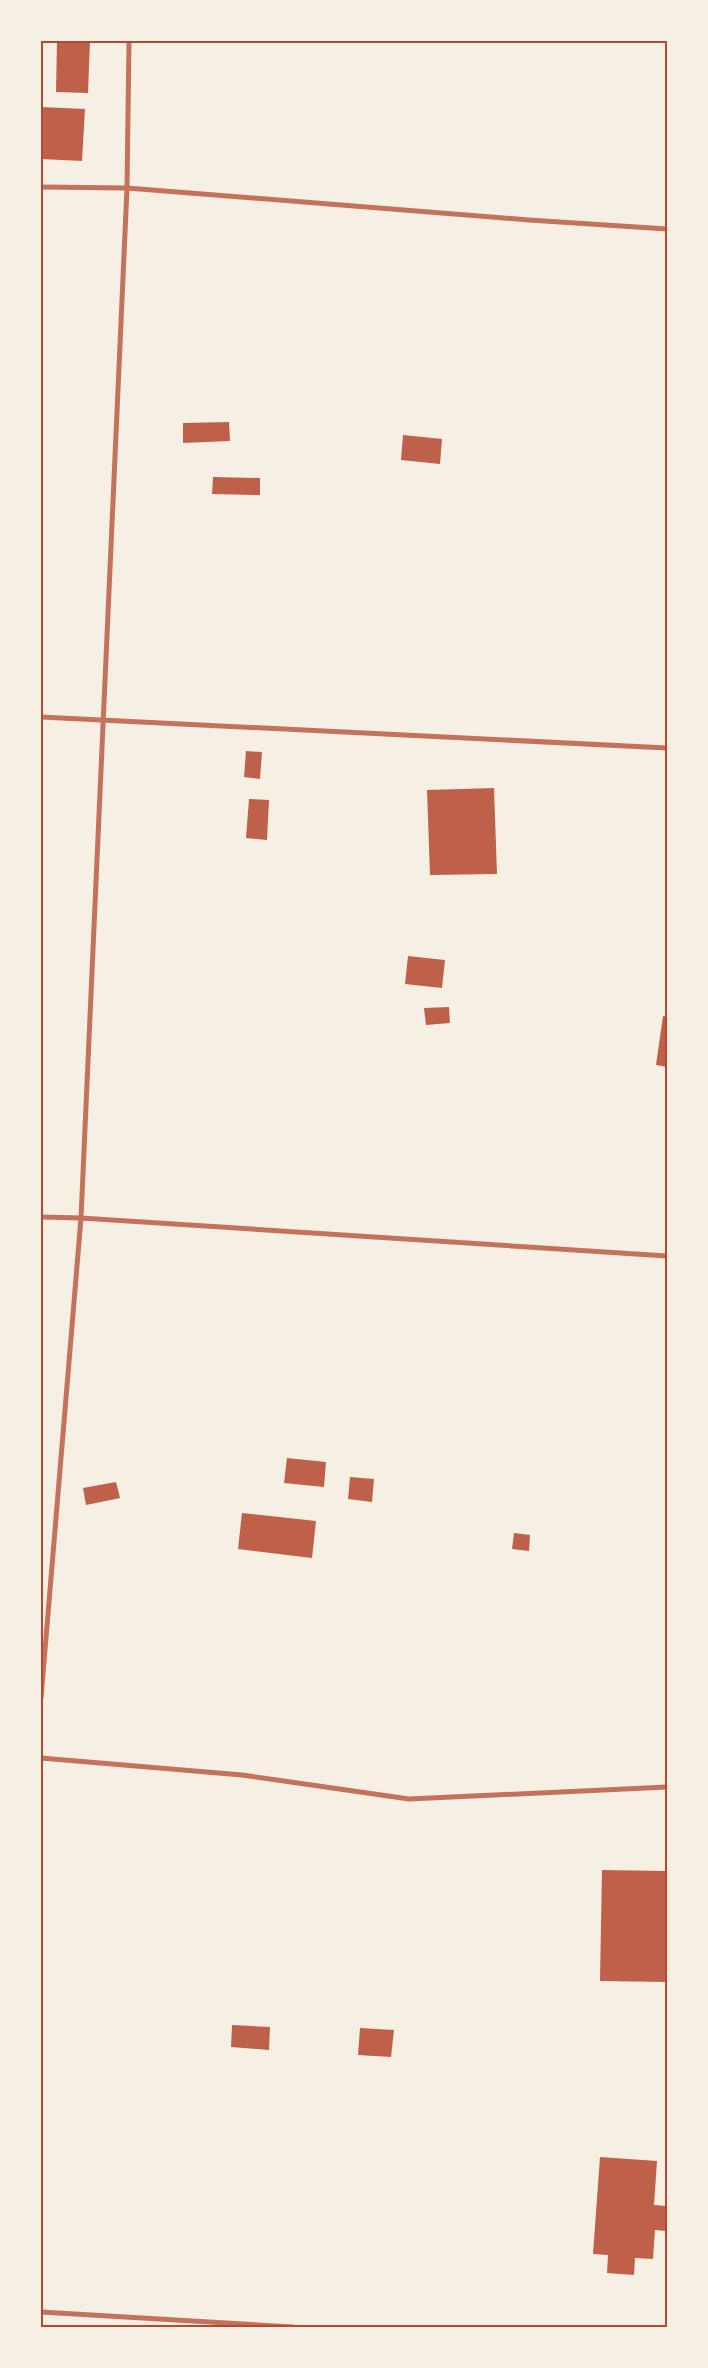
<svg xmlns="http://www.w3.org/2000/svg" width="708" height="2368" font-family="'Public Sans',sans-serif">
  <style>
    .building { fill: #bf614a }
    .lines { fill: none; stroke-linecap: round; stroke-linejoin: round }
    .minor { stroke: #c5725c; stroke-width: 5 }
    .neatline { fill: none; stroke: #b5482f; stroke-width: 2 }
  </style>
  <rect width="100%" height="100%" fill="#f6efe4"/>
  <g class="building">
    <polygon points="57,41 90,41 88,93 56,92"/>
    <polygon points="41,107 85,109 82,161 41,159"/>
    <polygon points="229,422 230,441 183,443 183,423"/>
    <polygon points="403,435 442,439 440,464 401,460"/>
    <polygon points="213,477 260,478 260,495 212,494"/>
    <polygon points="246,751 262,752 260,779 244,777"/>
    <polygon points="494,788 497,874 430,875 427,790"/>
    <polygon points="249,799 269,800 267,840 246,838"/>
    <polygon points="408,956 445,960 442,988 405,984"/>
    <polygon points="449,1007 450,1023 426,1025 424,1008"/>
    <polygon points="663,1016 667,1017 667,1067 656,1065"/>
    <polygon points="287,1458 326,1462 324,1487 284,1483"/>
    <polygon points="350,1477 374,1479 372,1502 348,1499"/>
    <polygon points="116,1482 120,1498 86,1505 83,1488"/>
    <polygon points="242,1513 316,1521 312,1558 238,1549"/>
    <polygon points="514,1533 530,1535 529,1551 512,1549"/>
    <polygon points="602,1870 667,1871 667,1982 600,1981"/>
    <polygon points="232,2025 270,2027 269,2050 231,2047"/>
    <polygon points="360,2028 394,2030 391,2057 358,2055"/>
    <polygon points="600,2157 657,2161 654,2205 667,2206 666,2231 655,2230 653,2259 635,2258 634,2275 607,2273 608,2255 593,2254"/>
  </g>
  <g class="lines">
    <g class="minor">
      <polyline points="41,187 127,188 529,220 667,229"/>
      <polyline points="41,717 667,748"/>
      <polyline points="41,1217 81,1218 667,1256"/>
      <polyline points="41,1698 81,1218 127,188 129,41"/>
      <polyline points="41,1758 242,1775 409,1799 667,1787"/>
      <polyline points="41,2312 293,2327"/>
    </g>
  </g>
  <rect width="708" height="2368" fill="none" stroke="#f6efe4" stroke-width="85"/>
  <rect x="42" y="42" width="624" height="2284" class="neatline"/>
</svg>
